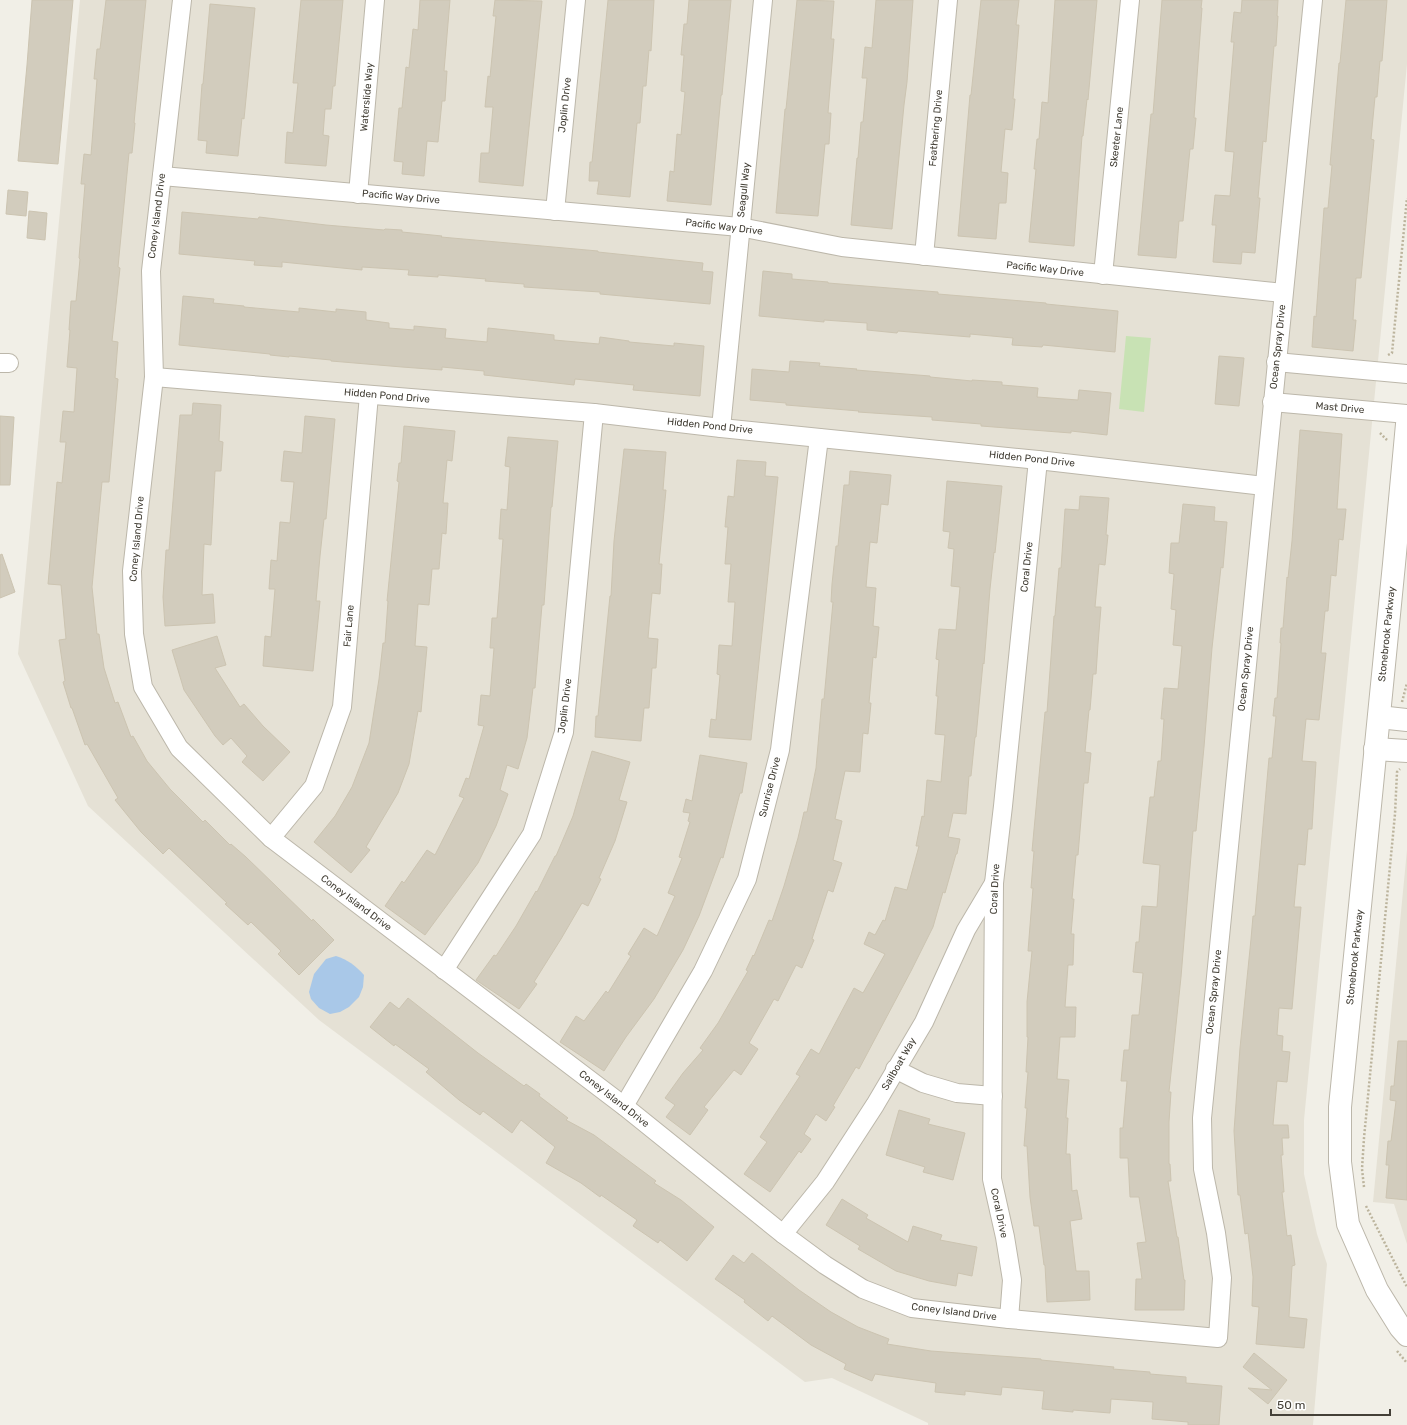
<svg xmlns="http://www.w3.org/2000/svg" width="1407" height="1425" font-family="Rubik,sans-serif">
  <style>
    .residential { fill: #e5e1d5 }
    .green { fill: #c8e2b4 }
    .water { fill: #a9c8e8 }
    .building { fill: #d2ccbd; stroke: #ccc4b1 }
    .lines { fill: none; stroke-linecap: round; stroke-linejoin: round }
    .minor-casing { stroke: #bcb7aa; stroke-width: 20 }
    .tertiary-casing { stroke: #bcb7aa; stroke-width: 24 }
    .path { stroke: #bcb49d; stroke-width: 2.5; stroke-dasharray: 2 2; stroke-linecap: butt }
    .minor { stroke: #fff; stroke-width: 18 }
    .tertiary { stroke: #fff; stroke-width: 22 }
    .labels { text-anchor: middle; dominant-baseline: central; stroke-width: 4; stroke-linejoin: round; paint-order: stroke }
    .street-label { font-size: 10px; fill: #444037; stroke: #fff }
  </style>
  <rect width="100%" height="100%" fill="#f1efe7"/>
  <g class="residential">
    <polygon points="80,0 1407,0 1407,64 1304,1120 1304,1174 1317,1234 1327,1264 1313,1425 928,1425 928,1423 832,1378 805,1382 319,1020 88,806 18,654"/>
    <polygon points="1407,850 1407,1244 1394,1204 1373,1202"/>
  </g>
  <polygon class="green" points="1126,336 1151,338 1144,412 1119,409"/>
  <path class="water" d="M336 956C348 960 355 965 364 975L363 987 359 997 349 1007 340 1012 330 1014 319 1008 311 999 309 992 314 974 326 959Z"/>
  <g class="building">
    <polygon points="32,0 73,0 58,164 18,161 27,65"/>
    <polygon points="106,0 146,0 134,123 135,123 132,153 129,153 118,267 120,268 112,341 118,342 115,378 118,379 109,482 102,482 92,587 97,634 99,634 104,668 115,703 118,702 131,737 133,736 147,761 170,789 203,822 205,820 230,845 231,844 246,857 312,921 313,919 334,940 299,975 278,954 281,951 251,922 248,925 225,904 227,903 169,848 163,854 141,832 115,800 118,798 87,744 85,745 72,708 71,708 63,682 65,681 59,640 66,639 61,585 48,584 57,482 62,483 66,442 60,442 63,411 74,412 77,368 67,367 70,330 69,330 71,301 76,301 80,259 79,258 85,184 81,184 84,154 91,155 97,79 94,79 97,49 100,49"/>
    <polygon points="301,0 343,0 335,86 333,86 331,109 325,109 323,135 329,136 326,166 285,163 287,132 293,133 298,83 293,83"/>
    <polygon points="420,0 450,0 444,71 447,71 445,101 442,101 438,142 427,141 424,176 402,174 403,162 394,161 399,108 402,108 406,67 409,68 413,29 418,30"/>
    <polygon points="495,0 542,1 523,186 479,182 481,153 489,153 493,107 485,107 488,76 490,77 496,16 493,16"/>
    <polygon points="608,0 654,0 651,51 649,50 646,86 643,86 640,123 637,123 630,197 597,194 599,181 589,181 590,162 592,162"/>
    <polygon points="689,0 731,0 722,95 721,95 711,205 667,201 670,171 674,172 677,134 681,135 685,92 681,91 684,55 681,55 684,24 687,24"/>
    <polygon points="797,0 834,1 831,39 834,39 828,113 831,113 829,144 825,144 818,216 776,213 785,109 786,109"/>
    <polygon points="876,0 913,0 907,82 904,105 892,229 851,225 857,158 858,158 861,122 863,122 867,78 862,78 865,47 872,48"/>
    <polygon points="981,0 1019,0 1016,25 1019,25 1013,99 1015,99 1012,130 1005,129 1001,172 1008,173 1006,203 999,203 996,239 958,236 970,95 971,95"/>
    <polygon points="1055,0 1097,0 1088,100 1087,99 1083,136 1082,136 1074,246 1029,242 1036,169 1034,169 1037,139 1039,139 1042,102 1048,103"/>
    <polygon points="1162,0 1202,0 1201,8 1202,8 1194,118 1196,118 1193,149 1190,149 1183,221 1179,221 1176,258 1138,255 1151,114 1153,114"/>
    <polygon points="1242,0 1278,0 1277,16 1278,16 1276,46 1274,46 1266,142 1263,141 1258,198 1260,198 1255,253 1242,252 1241,264 1213,262 1216,225 1212,225 1215,195 1230,196 1234,152 1225,151 1234,42 1231,42 1234,12 1241,13"/>
    <polygon points="1346,0 1387,0 1382,61 1380,61 1377,97 1375,97 1371,139 1374,140 1361,278 1356,278 1353,320 1356,320 1353,351 1312,347 1314,316 1316,317 1324,208 1328,208 1332,165 1330,165 1339,63 1340,63"/>
    <polygon points="210,4 255,8 244,119 242,118 238,156 206,153 207,141 198,140 202,84 203,84"/>
    <polygon points="8,190 28,192 26,216 6,214"/>
    <polygon points="29,211 47,213 45,240 27,238"/>
    <polygon points="182,212 258,219 259,217 326,225 384,230 385,229 402,230 402,232 442,236 441,237 598,251 598,252 703,263 702,271 713,272 710,304 600,294 600,292 524,287 524,284 485,281 486,279 438,275 438,277 408,275 409,270 362,267 362,270 282,262 282,267 254,265 255,261 179,254"/>
    <polygon points="763,271 792,274 792,279 828,282 828,283 938,292 938,294 1046,303 1046,304 1118,311 1115,352 1043,345 1042,347 1012,345 1013,338 970,334 970,337 898,331 897,333 867,330 867,323 824,320 824,322 759,316"/>
    <polygon points="183,296 214,299 213,303 244,306 244,307 299,312 299,308 336,312 336,309 366,312 366,320 389,323 389,328 414,330 414,326 446,329 445,338 487,342 488,328 554,335 554,340 599,344 600,337 629,341 629,342 674,346 674,343 704,346 700,396 633,390 634,385 575,379 574,385 484,375 484,371 442,367 442,370 402,367 331,361 331,360 289,356 289,357 270,355 270,354 179,345"/>
    <polygon points="1219,356 1244,358 1239,406 1215,404"/>
    <polygon points="790,361 820,363 819,366 857,369 856,370 930,376 930,377 972,381 972,380 1002,382 1002,385 1038,388 1037,397 1078,400 1079,390 1111,393 1107,435 1071,431 1071,433 981,426 981,424 932,420 932,417 858,412 859,411 786,405 786,403 750,400 752,369 789,372"/>
    <polygon points="193,403 221,405 219,441 223,442 221,471 215,471 211,545 204,544 202,595 213,594 215,623 165,626 163,597 166,550 169,550 180,415 192,415"/>
    <polygon points="0,416 14,417 10,485 0,485"/>
    <polygon points="305,416 335,419 326,519 324,519 320,556 316,601 320,601 313,671 263,666 265,636 271,637 275,589 269,589 271,560 277,561 280,522 290,523 294,482 281,481 284,451 302,453"/>
    <polygon points="404,426 455,431 452,461 447,460 443,503 448,503 446,534 442,533 439,569 432,569 429,605 418,604 415,646 427,647 421,712 418,711 409,764 398,793 366,847 370,850 351,873 314,842 335,816 352,787 369,743 379,679 383,643 385,643 388,601 387,601 399,482 397,481 399,463 401,463"/>
    <polygon points="1300,430 1342,434 1337,509 1346,509 1343,540 1339,539 1336,576 1331,575 1328,611 1325,611 1321,653 1326,653 1319,720 1306,719 1302,761 1316,762 1312,829 1308,829 1305,865 1298,864 1294,907 1301,907 1292,1009 1279,1008 1277,1035 1283,1036 1282,1051 1290,1052 1287,1082 1277,1081 1273,1125 1288,1125 1289,1138 1282,1138 1283,1155 1281,1155 1284,1192 1282,1192 1287,1236 1291,1235 1295,1265 1292,1266 1289,1317 1307,1319 1304,1348 1256,1344 1259,1307 1252,1306 1253,1277 1248,1233 1245,1234 1240,1195 1238,1195 1234,1131 1240,1048 1251,939 1253,916 1255,916 1269,758 1272,758 1276,716 1273,716 1275,698 1277,698 1281,643 1280,643 1281,628 1283,628 1287,577 1288,578 1292,541"/>
    <polygon points="508,437 558,441 552,507 551,507 544,605 542,605 535,688 533,688 527,738 518,769 507,765 500,790 508,794 496,826 478,863 425,935 385,906 402,881 404,883 427,850 435,855 464,798 459,796 466,778 469,779 484,726 478,725 481,695 490,696 494,648 490,648 492,618 497,618 501,566 503,539 499,539 501,509 507,510 510,467 505,466"/>
    <polygon points="624,449 666,452 663,490 666,490 659,564 662,564 660,594 652,593 648,638 658,639 656,668 652,668 649,708 644,708 641,741 595,737 596,716 598,716 610,596 611,596 614,541"/>
    <polygon points="737,460 766,462 765,476 778,477 751,740 709,737 711,719 716,720 720,675 717,674 719,645 732,646 735,602 728,602 731,564 725,564 728,527 725,527 728,496 734,497"/>
    <polygon points="850,471 891,475 888,505 881,504 877,543 870,542 866,587 876,588 873,626 879,627 876,658 873,657 869,703 871,703 868,734 863,733 860,772 845,771 835,819 842,821 833,860 842,863 833,892 828,890 812,939 814,940 802,968 796,965 778,1001 774,999 749,1043 758,1049 741,1075 734,1070 704,1107 708,1110 690,1135 666,1117 675,1105 665,1098 683,1073 703,1050 700,1048 718,1023 748,971 746,970 753,955 754,956 769,920 772,921 784,886 798,838 804,812 807,812 816,768 822,699 824,699 833,602 831,602 832,584 836,546 838,546 844,485 849,485"/>
    <polygon points="947,481 1002,486 995,553 994,552 990,589 984,664 983,663 976,737 975,737 971,776 969,776 966,814 953,813 948,837 960,839 957,854 956,854 945,893 943,892 933,927 911,971 859,1069 856,1067 833,1106 835,1107 826,1121 816,1114 804,1134 811,1139 801,1153 799,1151 770,1192 744,1174 767,1142 760,1137 800,1076 796,1074 811,1049 819,1054 854,988 863,993 885,954 864,944 869,932 875,935 883,920 885,921 895,887 907,890 919,846 916,846 922,816 924,817 927,780 941,782 945,735 935,734 938,696 936,696 939,660 936,659 939,629 956,630 960,587 951,586 954,549 948,548 950,532 943,531"/>
    <polygon points="1080,496 1109,498 1106,535 1108,535 1105,565 1099,564 1095,607 1101,607 1098,644 1096,674 1093,674 1090,710 1089,710 1085,752 1091,753 1088,783 1084,783 1078,855 1076,855 1072,899 1074,899 1071,934 1074,934 1073,965 1068,965 1065,1007 1076,1007 1075,1037 1060,1037 1057,1079 1069,1080 1066,1118 1068,1118 1066,1154 1070,1154 1072,1191 1077,1190 1082,1219 1070,1221 1076,1271 1089,1271 1090,1300 1047,1302 1045,1265 1044,1265 1039,1226 1034,1226 1030,1197 1027,1146 1024,1146 1027,1108 1025,1108 1028,1072 1026,1072 1028,1037 1027,1037 1027,1002 1032,951 1028,951 1033,888 1031,888 1034,851 1032,851 1045,712 1047,712 1054,616 1055,616 1059,568 1061,568 1065,509 1079,510"/>
    <polygon points="1183,504 1215,507 1214,521 1227,522 1223,568 1221,567 1212,648 1204,747 1196,831 1193,831 1181,977 1169,1092 1171,1092 1169,1122 1169,1164 1170,1164 1171,1181 1168,1181 1177,1237 1178,1237 1184,1280 1185,1280 1184,1310 1135,1310 1136,1279 1142,1279 1137,1243 1146,1242 1139,1197 1130,1197 1128,1158 1120,1158 1120,1128 1123,1128 1127,1081 1121,1081 1124,1050 1129,1050 1132,1015 1139,1015 1143,973 1133,972 1136,942 1139,942 1142,906 1157,907 1160,865 1143,863 1150,797 1154,797 1158,761 1161,761 1164,719 1161,719 1164,688 1178,689 1182,646 1173,645 1176,610 1171,609 1174,574 1169,573 1171,543 1179,543"/>
    <polygon points="2,554 15,592 0,598 0,555"/>
    <polygon points="217,636 226,665 215,668 240,707 244,704 263,726 290,752 263,781 242,762 247,756 231,738 223,745 215,736 184,690 172,650"/>
    <polygon points="592,751 630,762 619,800 627,802 615,841 599,878 601,879 588,906 582,903 561,939 534,982 537,984 519,1009 476,980 494,955 496,956 516,926 536,891 537,892 555,856 556,856 573,816"/>
    <polygon points="700,755 747,763 742,793 740,793 723,858 721,857 699,916 683,950 654,999 626,1037 604,1071 560,1042 576,1016 584,1021 606,991 608,993 631,956 628,954 644,928 657,936 675,896 668,893 682,858 679,857 690,822 688,821 690,813 683,812 686,799 692,801"/>
    <polygon points="408,998 478,1053 524,1086 526,1084 540,1094 539,1096 568,1118 566,1120 594,1135 656,1181 654,1183 681,1200 714,1227 687,1261 660,1240 658,1243 633,1226 637,1220 601,1195 600,1197 581,1183 546,1163 555,1147 521,1120 512,1133 483,1111 480,1115 459,1100 426,1072 429,1069 395,1044 394,1046 370,1027 390,1002 399,1009"/>
    <polygon points="1398,1041 1407,1041 1407,1200 1386,1198 1389,1165 1386,1165 1388,1141 1391,1141 1396,1101 1390,1100 1391,1086 1394,1086"/>
    <polygon points="899,1110 930,1119 928,1124 965,1133 953,1180 923,1172 925,1167 886,1155"/>
    <polygon points="842,1199 868,1215 866,1218 908,1242 913,1226 942,1235 940,1240 977,1247 972,1276 958,1273 956,1286 929,1281 896,1271 858,1249 860,1246 826,1225"/>
    <polygon points="752,1253 799,1290 831,1312 858,1327 889,1339 887,1344 931,1351 1041,1359 1041,1360 1114,1367 1113,1369 1150,1372 1150,1374 1186,1377 1186,1383 1222,1386 1219,1425 1188,1425 1188,1422 1152,1419 1153,1402 1111,1399 1110,1413 1073,1410 1073,1412 1042,1409 1044,1391 1002,1387 1001,1395 965,1391 965,1395 935,1392 936,1383 875,1374 872,1381 844,1369 846,1364 811,1345 772,1316 768,1321 744,1302 745,1300 715,1279 733,1255 744,1263"/>
    <polygon points="1254,1353 1287,1380 1268,1404 1248,1388 1272,1390 1243,1367"/>
  </g>
  <g class="lines">
    <g class="minor-casing">
      <g id="minor">
        <polyline points="182,0 151,271 154,377 132,571 134,634 143,687 179,748 271,838 624,1106 783,1234 825,1265 863,1289 912,1308 1009,1319 1218,1338 1222,1278 1216,1233 1203,1169 1202,1118 1313,0"/>
        <polyline points="162,176 740,227 842,247 1283,293"/>
        <polyline points="358,194 375,0"/>
        <polyline points="555,211 576,0"/>
        <polyline points="924,256 948,0"/>
        <polyline points="1103,275 1130,0"/>
        <polyline points="1276,362 1407,374"/>
        <polyline points="0,363 9,363"/>
        <polyline points="154,377 594,413 721,428 1038,460 1264,486"/>
        <polyline points="1272,402 1407,414"/>
        <polyline points="721,428 763,0"/>
        <polyline points="271,838 314,786 342,707 369,395"/>
        <polyline points="444,970 532,834 564,732 594,413"/>
        <polyline points="895,1069 923,1083 957,1093 993,1096"/>
        <polyline points="624,1106 703,971 747,879 780,750 819,438"/>
        <polyline points="783,1234 825,1182 875,1105 924,1022 966,930 994,883"/>
        <polyline points="1009,1319 1012,1280 1005,1237 992,1179 994,883 1003,806 1038,460"/>
      </g>
    </g>
    <g class="tertiary-casing">
      <g id="tertiary">
        <polyline points="1407,424 1394,564 1340,1107 1340,1162 1348,1224 1377,1290 1400,1327 1407,1335"/>
        <polyline points="1379,717 1407,720"/>
        <polyline points="1375,749 1407,751"/>
      </g>
    </g>
    <g class="path">
      <polyline points="1388,355 1392,353 1407,198"/>
      <polyline points="1380,433 1387,440"/>
      <polyline points="1402,702 1407,683"/>
      <polyline points="1364,1187 1362,1169 1364,1138 1395,814 1397,772 1400,769"/>
      <polyline points="1366,1206 1407,1287"/>
      <polyline points="1397,1351 1407,1363"/>
    </g>
    <use href="#minor" class="minor"/>
    <use href="#tertiary" class="tertiary"/>
  </g>
  <g class="labels">
    <g class="street-label">
      <text transform="translate(367 97) rotate(-85)">Waterslide Way</text>
      <text transform="translate(565 105) rotate(-84)">Joplin Drive</text>
      <text transform="translate(936 128) rotate(-85)">Feathering Drive</text>
      <text transform="translate(1117 137) rotate(-84)">Skeeter Lane</text>
      <text transform="translate(744 190) rotate(-84)">Seagull Way</text>
      <text transform="translate(401 197) rotate(5)">Pacific Way Drive</text>
      <text transform="translate(157 216) rotate(-83)">Coney Island Drive</text>
      <text transform="translate(724 227) rotate(7)">Pacific Way Drive</text>
      <text transform="translate(1045 269) rotate(6)">Pacific Way Drive</text>
      <text transform="translate(1278 347) rotate(-84)">Ocean Spray Drive</text>
      <text transform="translate(387 396) rotate(5)">Hidden Pond Drive</text>
      <text transform="translate(1340 408) rotate(5)">Mast Drive</text>
      <text transform="translate(710 426) rotate(6)">Hidden Pond Drive</text>
      <text transform="translate(1032 459) rotate(6)">Hidden Pond Drive</text>
      <text transform="translate(137 539) rotate(-85)">Coney Island Drive</text>
      <text transform="translate(1027 567) rotate(-84)">Coral Drive</text>
      <text transform="translate(349 626) rotate(-85)">Fair Lane</text>
      <text transform="translate(1387 634) rotate(-84)">Stonebrook Parkway</text>
      <text transform="translate(1246 669) rotate(-84)">Ocean Spray Drive</text>
      <text transform="translate(565 706) rotate(-83)">Joplin Drive</text>
      <text transform="translate(770 787) rotate(-76)">Sunrise Drive</text>
      <text transform="translate(995 889) rotate(-87)">Coral Drive</text>
      <text transform="translate(356 903) rotate(37)">Coney Island Drive</text>
      <text transform="translate(1355 957) rotate(-84)">Stonebrook Parkway</text>
      <text transform="translate(1214 992) rotate(-84)">Ocean Spray Drive</text>
      <text transform="translate(899 1064) rotate(-60)">Sailboat Way</text>
      <text transform="translate(614 1099) rotate(38)">Coney Island Drive</text>
      <text transform="translate(999 1213) rotate(78)">Coral Drive</text>
      <text transform="translate(954 1312) rotate(7)">Coney Island Drive</text>
    </g>
  </g>
  <path d="M1271 1409v6h119v-6" fill="none" stroke="#444037" stroke-width="2"/>
  <text x="1277" y="1409" font-size="12" fill="#444037" stroke="#ffffff" stroke-width="3" paint-order="stroke">50 m</text>
</svg>
